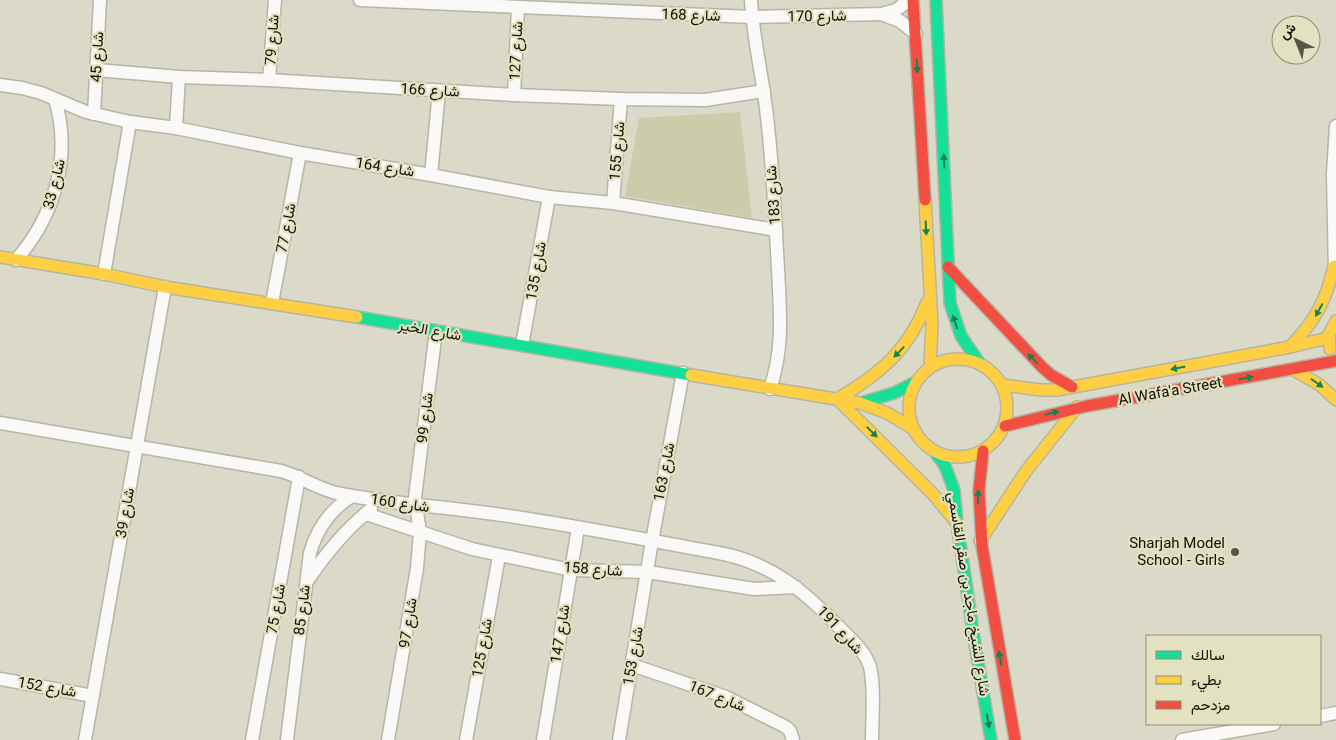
<svg xmlns="http://www.w3.org/2000/svg" width="1336" height="740" font-family="Roboto,Vazirmatn,sans-serif">
  <style>
    .green { fill: #cccbaa }
    .lines { fill: none; stroke-linecap: round; stroke-linejoin: round }
    .street-casing { stroke: #b5b5a7; stroke-width: 15 }
    .fast-casing { stroke: #b5b5a7; stroke-width: 14 }
    .slow-casing { stroke: #b5b5a7; stroke-width: 14 }
    .jam-casing { stroke: #b5b5a7; stroke-width: 14 }
    .street { stroke: #faf9f7; stroke-width: 12 }
    .fast { stroke: #16e098; stroke-width: 11 }
    .slow { stroke: #ffcf43; stroke-width: 11 }
    .jam { stroke: #f24e42; stroke-width: 11 }
    .oneway { fill: #138256 }
    .poi-dot { fill: #575749; stroke: #e3e2c0; stroke-width: 2 }
    .labels { text-anchor: middle; dominant-baseline: central; stroke-width: 4.5; stroke-linejoin: round; paint-order: stroke }
    .street-label { font-size: 15px; fill: #101005; stroke: #e3e2c0 }
    .poi-label { font-size: 15px; fill: #101005; stroke: #e3e2c0; text-anchor: end }
  </style>
  <rect width="100%" height="100%" fill="#dbdac8"/>
  <polygon class="green" points="740,112 752,218 625,196 639,118"/>
  <g class="lines">
    <g class="street-casing">
      <g id="street">
        <polyline points="360,0 752,17 881,14 896,10 909,0"/>
        <path d="M751 0C753 39 763 78 767 117 773 167 775 218 778 269 780 311 784 348 770 389"/>
        <polyline points="881,14 900,21 916,34"/>
        <polyline points="97,70 179,77 269,80 514,95 621,99 705,100 764,91"/>
        <polyline points="269,80 275,0"/>
        <polyline points="0,85 22,88 41,93 86,112 130,122 176,128 300,153 431,175 549,197 613,203 776,230"/>
        <polyline points="514,95 518,7"/>
        <polyline points="94,114 100,0"/>
        <polyline points="176,128 179,77"/>
        <polyline points="431,175 439,91"/>
        <polyline points="613,203 621,99"/>
        <path d="M16 260C55 215 72 157 55 99"/>
        <polyline points="1335,273 1333,174 1336,126"/>
        <polyline points="104,274 130,122"/>
        <polyline points="272,303 300,153"/>
        <polyline points="522,345 549,197"/>
        <path d="M0 423 281 471C302 477 319 490 341 494 387 503 433 506 480 512 560 522 640 539 719 553 772 563 804 591 840 628 852 640 865 651 870 667 875 688 872 718 872 740"/>
        <polyline points="414,505 436,331"/>
        <polyline points="366,514 472,549 571,570 648,572 754,589 796,587"/>
        <path d="M308 580C326 553 346 529 371 509"/>
        <polyline points="632,665 726,697 786,727 790,731 793,740"/>
        <polyline points="0,679 93,696"/>
        <polyline points="1320,716 1336,713"/>
        <polyline points="85,740 165,287"/>
        <polyline points="252,740 299,477"/>
        <path d="M287 740 310 553C317 528 330 510 352 496"/>
        <polyline points="388,740 417,568 420,532 416,506"/>
        <polyline points="466,740 499,556"/>
        <polyline points="543,740 578,528"/>
        <polyline points="619,740 652,541 683,373"/>
        <polyline points="1182,740 1274,724"/>
      </g>
    </g>
    <g class="fast-casing">
      <g id="fast">
        <polyline points="936,0 950,303 961,336 980,364"/>
        <polyline points="357,317 691,375"/>
        <polyline points="861,403 894,393 916,382"/>
        <polyline points="935,452 945,466 954,490 957,523 974,638 991,740"/>
      </g>
    </g>
    <g class="slow-casing">
      <g id="slow">
        <polyline points="925,200 932,324 930,367"/>
        <polyline points="0,257 104,274 165,287 357,317"/>
        <path d="M927 302C909 350 880 374 837 399L932 493 957 523"/>
        <path d="M1290 347C1315 321 1326 301 1334 266"/>
        <polyline points="1330,349 1329,334 1336,321"/>
        <circle cx="958" cy="408" r="49"/>
        <polyline points="1294,370 1320,385 1336,400"/>
        <polyline points="691,375 860,403 887,413 912,428"/>
        <polyline points="1003,385 1041,390 1057,390 1290,347 1328,338"/>
        <polyline points="980,541 1026,471 1077,407"/>
      </g>
    </g>
    <g class="jam-casing">
      <g id="jam">
        <polyline points="913,0 925,200"/>
        <polyline points="948,267 1042,367 1051,375 1072,387"/>
        <polyline points="1005,426 1087,406 1336,361"/>
        <polyline points="983,451 979,490 982,546 1015,740"/>
      </g>
    </g>
    <use href="#street" class="street"/>
    <use href="#fast" class="fast"/>
    <use href="#slow" class="slow"/>
    <use href="#jam" class="jam"/>
  </g>
  <defs><path id="oneway-solid" d="M-6-.8H1V-3.2L6.5 0L1 3.2V.8H-6Z" transform="scale(1.25)"/></defs>
  <g class="oneway">
    <use href="#oneway-solid" transform="translate(917 66) rotate(87)"/>
    <use href="#oneway-solid" transform="translate(944 161) rotate(-93)"/>
    <use href="#oneway-solid" transform="translate(926 228) rotate(87)"/>
    <use href="#oneway-solid" transform="translate(1319 310) rotate(119)"/>
    <use href="#oneway-solid" transform="translate(955 322) rotate(-109)"/>
    <use href="#oneway-solid" transform="translate(899 352) rotate(134)"/>
    <use href="#oneway-solid" transform="translate(1033 359) rotate(-134)"/>
    <use href="#oneway-solid" transform="translate(1178 368) rotate(169)"/>
    <use href="#oneway-solid" transform="translate(1246 378) rotate(-10)"/>
    <use href="#oneway-solid" transform="translate(1317 383) rotate(35)"/>
    <use href="#oneway-solid" transform="translate(1052 413) rotate(-13)"/>
    <use href="#oneway-solid" transform="translate(872 432) rotate(45)"/>
    <use href="#oneway-solid" transform="translate(978 497) rotate(-89)"/>
    <use href="#oneway-solid" transform="translate(1000 658) rotate(-100)"/>
    <use href="#oneway-solid" transform="translate(988 721) rotate(80)"/>
  </g>
  <circle class="poi-dot" cx="1235" cy="552" r="5"/>
  <g class="labels">
    <g class="street-label">
      <text transform="translate(691 15) rotate(2)">شارع 168</text>
      <text transform="translate(817 16) rotate(-1)">شارع 170</text>
      <text transform="translate(272 40) rotate(-86)">شارع 79</text>
      <text transform="translate(516 51) rotate(-87)">شارع 127</text>
      <text transform="translate(97 57) rotate(-87)">شارع 45</text>
      <text transform="translate(430 90) rotate(3)">شارع 166</text>
      <text transform="translate(617 151) rotate(-85)">شارع 155</text>
      <text transform="translate(385 167) rotate(9)">شارع 164</text>
      <text transform="translate(54 184) rotate(-76)">شارع 33</text>
      <text transform="translate(773 195) rotate(-94)">شارع 183</text>
      <text transform="translate(286 228) rotate(-79)">شارع 77</text>
      <text transform="translate(536 271) rotate(-80)">شارع 135</text>
      <text transform="translate(430 330) rotate(10)">شارع الخير</text>
      <text transform="translate(1170 391) rotate(-10)">Al Wafa'a Street</text>
      <text transform="translate(425 418) rotate(-83)">شارع 99</text>
      <text transform="translate(664 472) rotate(-79)">شارع 163</text>
      <text transform="translate(400 503) rotate(8)">شارع 160</text>
      <text transform="translate(125 513) rotate(-80)">شارع 39</text>
      <text transform="translate(593 569) rotate(4)">شارع 158</text>
      <text transform="translate(969 594) rotate(81)">شارع الشيخ ماجد بن صقر القاسمي</text>
      <text transform="translate(276 609) rotate(-80)">شارع 75</text>
      <text transform="translate(302 610) rotate(-83)">شارع 85</text>
      <text transform="translate(408 623) rotate(-81)">شارع 97</text>
      <text transform="translate(840 630) rotate(47)">شارع 191</text>
      <text transform="translate(560 634) rotate(-81)">شارع 147</text>
      <text transform="translate(482 648) rotate(-80)">شارع 125</text>
      <text transform="translate(633 656) rotate(-80)">شارع 153</text>
      <text transform="translate(47 687) rotate(10)">شارع 152</text>
      <text transform="translate(717 696) rotate(22)">شارع 167</text>
    </g>
    <g class="poi-label">
      <text x="1225" y="543">Sharjah Model<tspan x="1225" dy="17">School - Girls</tspan></text>
    </g>
  </g>
  <rect x="1146" y="635" width="175" height="90" fill="#e3e2c0" stroke="#8f8e75"/>
  <rect x="1156" y="651" width="25" height="8" fill="#16e098" stroke="#8f8e75"/>
  <text x="1191" y="660" font-size="15" fill="#101005">سالك</text>
  <rect x="1156" y="676" width="25" height="8" fill="#ffcf43" stroke="#8f8e75"/>
  <text x="1191" y="685" font-size="15" fill="#101005">بطيء</text>
  <rect x="1156" y="701" width="25" height="8" fill="#f24e42" stroke="#8f8e75"/>
  <text x="1191" y="710" font-size="15" fill="#101005">مزدحم</text>
  <g transform="translate(1296 40) rotate(317)"><circle r="24" fill="#e3e2c0" stroke="#8f8e75"/>
  <path d="M0-4L9 19L0 12L-9 19Z" fill="#575749"/>
  <text y="-8" font-size="14" font-weight="bold" text-anchor="middle" fill="#101005">ش</text>
  </g>
</svg>
